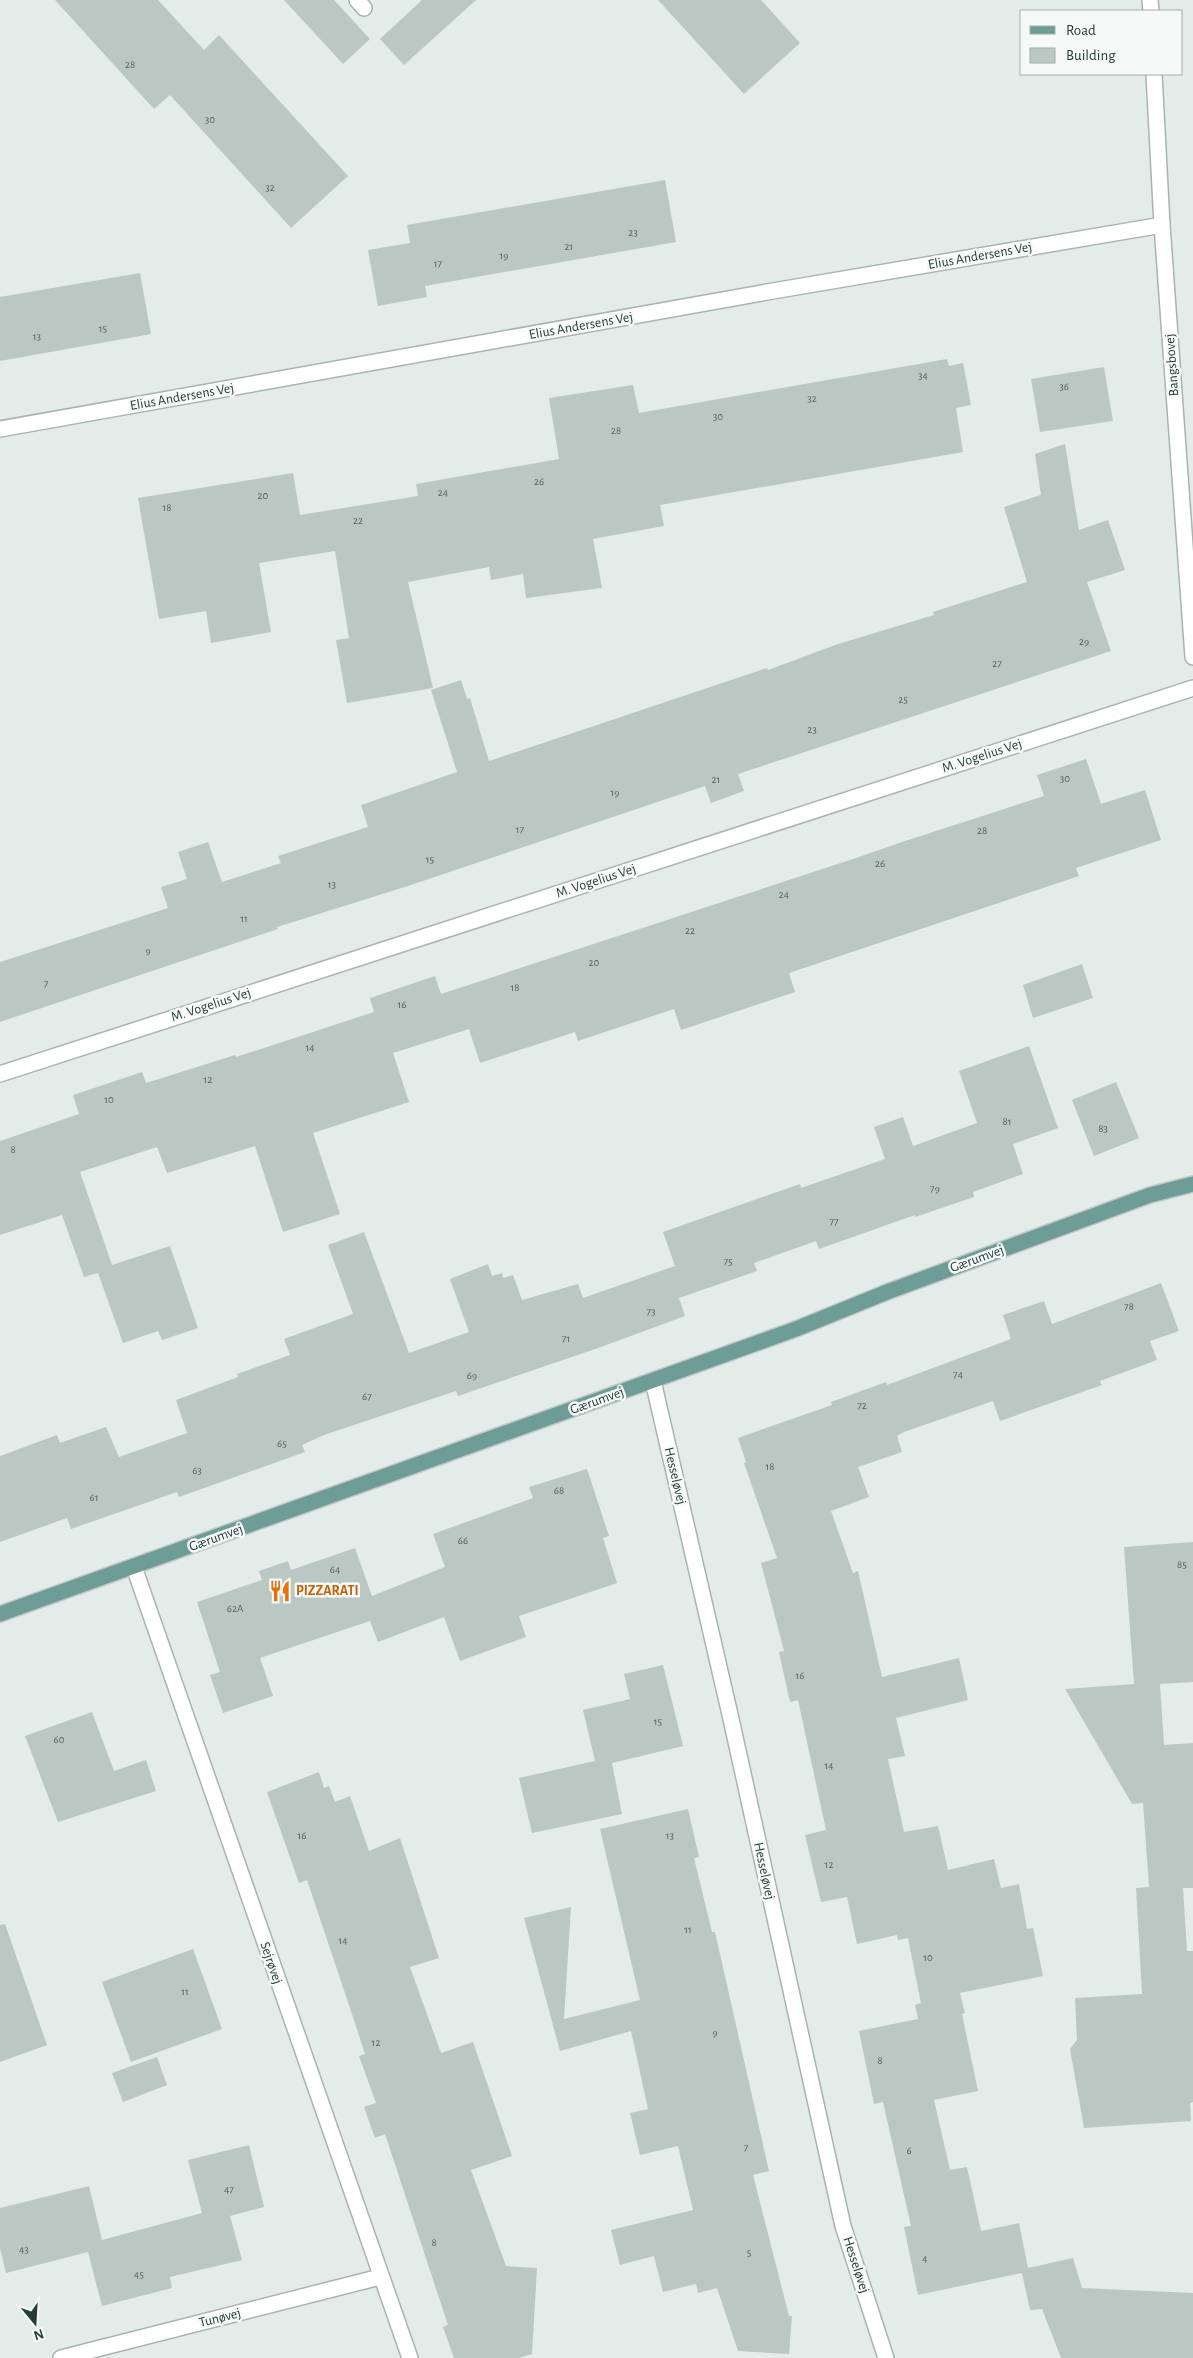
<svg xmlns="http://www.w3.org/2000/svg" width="1193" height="2358" font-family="'Alegreya Sans',sans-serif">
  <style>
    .building { fill: #bac7c3 }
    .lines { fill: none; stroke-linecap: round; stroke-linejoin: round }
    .minor-casing { stroke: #a7b4b1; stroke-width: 18 }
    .major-casing { stroke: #c2c8c8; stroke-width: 18 }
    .minor { stroke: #fff; stroke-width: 15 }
    .major { stroke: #6e9c96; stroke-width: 15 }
    .labels { text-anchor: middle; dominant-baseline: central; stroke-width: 5; stroke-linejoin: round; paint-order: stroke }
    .number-label { font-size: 11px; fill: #4b5f5c }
    .street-label { font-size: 14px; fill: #263c39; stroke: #f5f9f7 }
    .food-label { font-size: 14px; font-weight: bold; fill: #c56008; stroke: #f5f9f7; text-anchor: start }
  </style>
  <rect width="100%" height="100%" fill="#e4ecea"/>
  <g class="building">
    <polygon points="55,0 158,0 204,50 219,35 348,176 291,228 170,95 154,109"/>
    <polygon points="284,0 334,0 370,39 343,64"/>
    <polygon points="422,0 476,0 404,65 380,39"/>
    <polygon points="658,0 761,0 800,43 744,94"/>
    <polygon points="665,180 676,242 425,286 427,297 378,306 368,250 410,243 407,225"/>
    <polygon points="140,273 151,334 0,361 0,297"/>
    <polygon points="947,359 949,366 963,363 971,405 956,408 963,452 660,505 664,526 593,539 602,588 526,598 523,574 491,580 489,567 408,582 433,688 347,703 336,640 349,638 335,551 259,563 271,632 211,643 206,611 159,619 138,498 293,473 300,515 418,496 416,484 559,459 549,398 633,385 639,413"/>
    <polygon points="1104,367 1113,421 1040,432 1031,379"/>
    <polygon points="1065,444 1079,530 1108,520 1125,570 1087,582 1111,651 738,774 744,791 711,803 705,786 408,886 277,927 278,929 0,1022 0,962 168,908 161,887 187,879 178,852 208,842 222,882 281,863 278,856 368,827 361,805 457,772 431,690 461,680 467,699 470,698 489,761 767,668 768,670 838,644 934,615 933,612 1027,582 1004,507 1041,495 1035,454"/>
    <polygon points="1086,759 1101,804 1145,790 1161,840 1076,868 1079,876 789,973 795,992 681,1030 674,1009 578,1041 575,1032 480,1063 469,1029 393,1053 409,1102 313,1133 340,1214 283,1232 255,1146 167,1173 157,1147 80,1172 112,1265 170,1246 198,1328 162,1340 158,1331 123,1343 98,1273 84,1277 62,1215 0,1235 0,1141 79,1114 73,1095 142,1072 146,1083 235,1055 236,1057 374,1012 370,998 435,976 441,994 859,857 905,841 1044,796 1037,775"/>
    <polygon points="1082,964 1093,998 1033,1018 1023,985"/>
    <polygon points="1029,1046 1058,1128 1013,1144 1023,1174 973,1192 974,1197 915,1217 915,1215 819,1249 816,1241 754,1263 757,1271 679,1298 685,1316 601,1347 458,1396 456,1391 324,1435 302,1445 305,1452 179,1497 177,1492 71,1529 67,1518 0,1542 0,1456 57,1435 60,1443 106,1427 119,1457 187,1433 176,1400 238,1377 237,1374 290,1355 284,1339 353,1314 328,1245 364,1232 409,1353 469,1332 450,1279 488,1264 492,1276 502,1273 503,1278 513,1275 522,1300 578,1284 583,1298 675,1266 663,1232 800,1184 801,1188 885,1159 874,1127 903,1117 913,1146 977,1123 959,1071"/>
    <polygon points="1116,1082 1139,1138 1094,1156 1072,1100"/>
    <polygon points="1161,1283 1179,1331 1150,1341 1157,1360 1100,1381 1102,1385 1000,1421 993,1401 904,1432 897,1436 902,1452 858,1467 869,1497 831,1511 853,1573 858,1571 882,1677 959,1658 968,1700 896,1718 905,1756 888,1759 904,1832 938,1826 948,1870 994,1859 1001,1888 1019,1884 1027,1929 1033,1928 1043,1976 960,1993 965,2013 962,2014 978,2091 934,2100 950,2170 967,2167 981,2231 1019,2223 1028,2268 1073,2258 1082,2288 1193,2293 1193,2358 1061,2358 1042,2309 1030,2310 1022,2273 918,2295 904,2227 911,2226 883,2102 874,2104 859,2031 918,2019 915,2005 921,2003 908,1938 898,1940 897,1935 857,1944 847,1897 821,1902 805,1835 826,1830 798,1700 790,1702 779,1652 784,1651 761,1563 777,1558 744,1463 746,1462 738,1438 832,1405 831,1402 886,1382 887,1385 1011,1339 1003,1315 1044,1301 1052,1324"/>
    <polygon points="587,1469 609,1536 603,1538 617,1583 519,1616 526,1637 460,1661 444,1617 378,1642 370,1621 260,1658 273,1696 223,1713 210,1675 220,1672 197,1602 262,1580 259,1571 288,1561 291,1570 355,1548 372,1596 445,1567 433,1534 533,1498 529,1487"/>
    <polygon points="1193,1542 1193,1682 1160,1684 1164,1745 1193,1743 1193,1888 1183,1888 1187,1951 1193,1951 1193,2102 1190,2103 1191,2121 1084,2128 1070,2049 1077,2040 1075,1998 1142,1994 1136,1888 1149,1887 1143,1803 1132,1804 1065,1689 1134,1684 1124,1547"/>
    <polygon points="663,1665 683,1746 612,1763 622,1814 532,1833 519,1778 595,1761 583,1710 630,1699 624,1674"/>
    <polygon points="92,1712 114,1771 146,1760 156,1791 58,1822 25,1736"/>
    <polygon points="319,1772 324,1788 329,1786 335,1802 350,1796 369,1851 400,1838 439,1958 410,1967 441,2053 473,2042 512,2156 471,2170 506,2266 537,2268 532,2354 519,2358 454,2358 443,2327 448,2325 385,2134 375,2138 364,2107 376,2103 359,2056 365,2054 354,2020 307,1880 299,1883 267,1792"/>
    <polygon points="688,1809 699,1857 694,1858 712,1932 715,1932 769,2171 753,2175 789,2316 792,2316 789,2354 738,2351 717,2288 698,2293 696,2284 663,2292 654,2256 620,2265 611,2230 693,2210 678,2146 640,2155 630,2113 648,2109 631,2031 560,2051 524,1918 571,1907 564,2019 640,2000 600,1829"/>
    <polygon points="5,1924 47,2045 0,2062 0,1925"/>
    <polygon points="193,1949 222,2029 131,2062 102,1982"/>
    <polygon points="157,2057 167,2085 123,2102 112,2073"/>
    <polygon points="249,2145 264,2207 230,2216 242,2260 170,2277 172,2288 102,2306 88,2252 6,2273 0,2248 0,2208 89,2186 102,2240 202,2213 188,2160"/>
  </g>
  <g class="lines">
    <g class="minor-casing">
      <g id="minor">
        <polyline points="357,0 364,8"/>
        <polyline points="1150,0 1151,11"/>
        <polyline points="1154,74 1162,225 1193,657"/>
        <polyline points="0,429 767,292 1162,225"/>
        <polyline points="0,1074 1193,688"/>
        <polyline points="653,1381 731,1719 843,2226 886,2358"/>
        <polyline points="134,1567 410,2358"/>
        <polyline points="61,2358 380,2277"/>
      </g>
    </g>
    <g class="major-casing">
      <polyline id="major" points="0,1614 796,1329 887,1292 1150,1195 1193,1184"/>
    </g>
    <use href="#minor" class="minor"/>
    <use href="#major" class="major"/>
  </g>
  <defs>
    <g id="restaurant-bare" transform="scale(1.725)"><path d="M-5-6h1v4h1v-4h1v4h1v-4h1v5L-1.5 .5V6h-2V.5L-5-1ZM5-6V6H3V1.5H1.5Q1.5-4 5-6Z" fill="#e8710a" stroke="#f5f9f7" stroke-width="2.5" paint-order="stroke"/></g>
  </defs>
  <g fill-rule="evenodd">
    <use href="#restaurant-bare" x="280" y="1591"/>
  </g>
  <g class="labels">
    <g class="number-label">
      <text x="130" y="64">28</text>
      <text x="210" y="119">30</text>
      <text x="270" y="187">32</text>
      <text x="633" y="232">23</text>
      <text x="569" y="246">21</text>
      <text x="504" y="255">19</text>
      <text x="438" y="263">17</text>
      <text x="103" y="328">15</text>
      <text x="37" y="336">13</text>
      <text x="923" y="375">34</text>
      <text x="1064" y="386">36</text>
      <text x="812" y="398">32</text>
      <text x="718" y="416">30</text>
      <text x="616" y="430">28</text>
      <text x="539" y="481">26</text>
      <text x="443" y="492">24</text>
      <text x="263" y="495">20</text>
      <text x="167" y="507">18</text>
      <text x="358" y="520">22</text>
      <text x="1084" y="641">29</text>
      <text x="997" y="663">27</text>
      <text x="903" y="699">25</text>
      <text x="812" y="729">23</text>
      <text x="1065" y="778">30</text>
      <text x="716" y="779">21</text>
      <text x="615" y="792">19</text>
      <text x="520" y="829">17</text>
      <text x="982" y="830">28</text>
      <text x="430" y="859">15</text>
      <text x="880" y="863">26</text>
      <text x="332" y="884">13</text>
      <text x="784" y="894">24</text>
      <text x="244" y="918">11</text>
      <text x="690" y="930">22</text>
      <text x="148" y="950">9</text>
      <text x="594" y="962">20</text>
      <text x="46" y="983">7</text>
      <text x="515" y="987">18</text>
      <text x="402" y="1004">16</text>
      <text x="310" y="1047">14</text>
      <text x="208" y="1079">12</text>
      <text x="109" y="1099">10</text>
      <text x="1007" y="1121">81</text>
      <text x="1103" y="1128">83</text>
      <text x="13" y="1149">8</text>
      <text x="935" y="1188">79</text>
      <text x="834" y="1221">77</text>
      <text x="728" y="1261">75</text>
      <text x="1129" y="1306">78</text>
      <text x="651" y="1311">73</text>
      <text x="566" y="1338">71</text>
      <text x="958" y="1374">74</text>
      <text x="472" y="1375">69</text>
      <text x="367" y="1396">67</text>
      <text x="862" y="1405">72</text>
      <text x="282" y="1443">65</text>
      <text x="770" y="1466">18</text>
      <text x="197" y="1470">63</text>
      <text x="559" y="1490">68</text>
      <text x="94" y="1497">61</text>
      <text x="463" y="1540">66</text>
      <text x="1182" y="1564">85</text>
      <text x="335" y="1569">64</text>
      <text x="235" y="1608">62A</text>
      <text x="800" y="1675">16</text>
      <text x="658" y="1721">15</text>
      <text x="59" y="1739">60</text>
      <text x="829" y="1765">14</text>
      <text x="302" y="1835">16</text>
      <text x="670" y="1835">13</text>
      <text x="829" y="1864">12</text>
      <text x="688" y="1929">11</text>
      <text x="343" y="1940">14</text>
      <text x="928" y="1957">10</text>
      <text x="185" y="1991">11</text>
      <text x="715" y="2032">9</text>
      <text x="376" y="2042">12</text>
      <text x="880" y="2060">8</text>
      <text x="746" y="2147">7</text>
      <text x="909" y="2150">6</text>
      <text x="229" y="2189">47</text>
      <text x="434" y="2242">8</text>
      <text x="24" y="2249">43</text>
      <text x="749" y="2252">5</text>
      <text x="925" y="2258">4</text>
      <text x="139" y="2274">45</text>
    </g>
    <g class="street-label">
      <text transform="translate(980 256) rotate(-10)">Elius Andersens Vej</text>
      <text transform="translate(581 326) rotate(-10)">Elius Andersens Vej</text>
      <text transform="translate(1172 365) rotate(-94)">Bangsbovej</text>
      <text transform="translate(182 397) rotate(-10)">Elius Andersens Vej</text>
      <text transform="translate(982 756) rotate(-18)">M. Vogelius Vej</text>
      <text transform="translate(596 881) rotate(-18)">M. Vogelius Vej</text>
      <text transform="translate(211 1005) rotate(-18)">M. Vogelius Vej</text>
      <text transform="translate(977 1259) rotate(-20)">Gærumvej</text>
      <text transform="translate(597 1401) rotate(-20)">Gærumvej</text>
      <text transform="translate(675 1476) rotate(77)">Hesseløvej</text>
      <text transform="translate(216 1538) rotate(-20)">Gærumvej</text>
      <text transform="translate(764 1871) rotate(78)">Hesseløvej</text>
      <text transform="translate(271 1963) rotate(71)">Sejrøvej</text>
      <text transform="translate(856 2265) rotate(72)">Hesseløvej</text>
      <text transform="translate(220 2318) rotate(-14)">Tunøvej</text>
    </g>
    <g class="food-label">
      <text x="296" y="1591">PIZZARATI</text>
    </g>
  </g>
  <rect x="1020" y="10" width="162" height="65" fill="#f5f9f7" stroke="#a2adab"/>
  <rect x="1030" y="26" width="25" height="8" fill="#6e9c96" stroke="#a2adab"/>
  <text x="1066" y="35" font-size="15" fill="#263c39">Road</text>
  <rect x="1030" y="48" width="25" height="15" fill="#bac7c3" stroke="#a2adab"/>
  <text x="1066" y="60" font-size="15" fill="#263c39">Building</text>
  <g transform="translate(35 2323) rotate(162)" stroke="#f5f9f7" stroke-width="4" paint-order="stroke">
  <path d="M0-4L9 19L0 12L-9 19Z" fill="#263c39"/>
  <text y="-8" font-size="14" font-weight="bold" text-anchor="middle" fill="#263c39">N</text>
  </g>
</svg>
